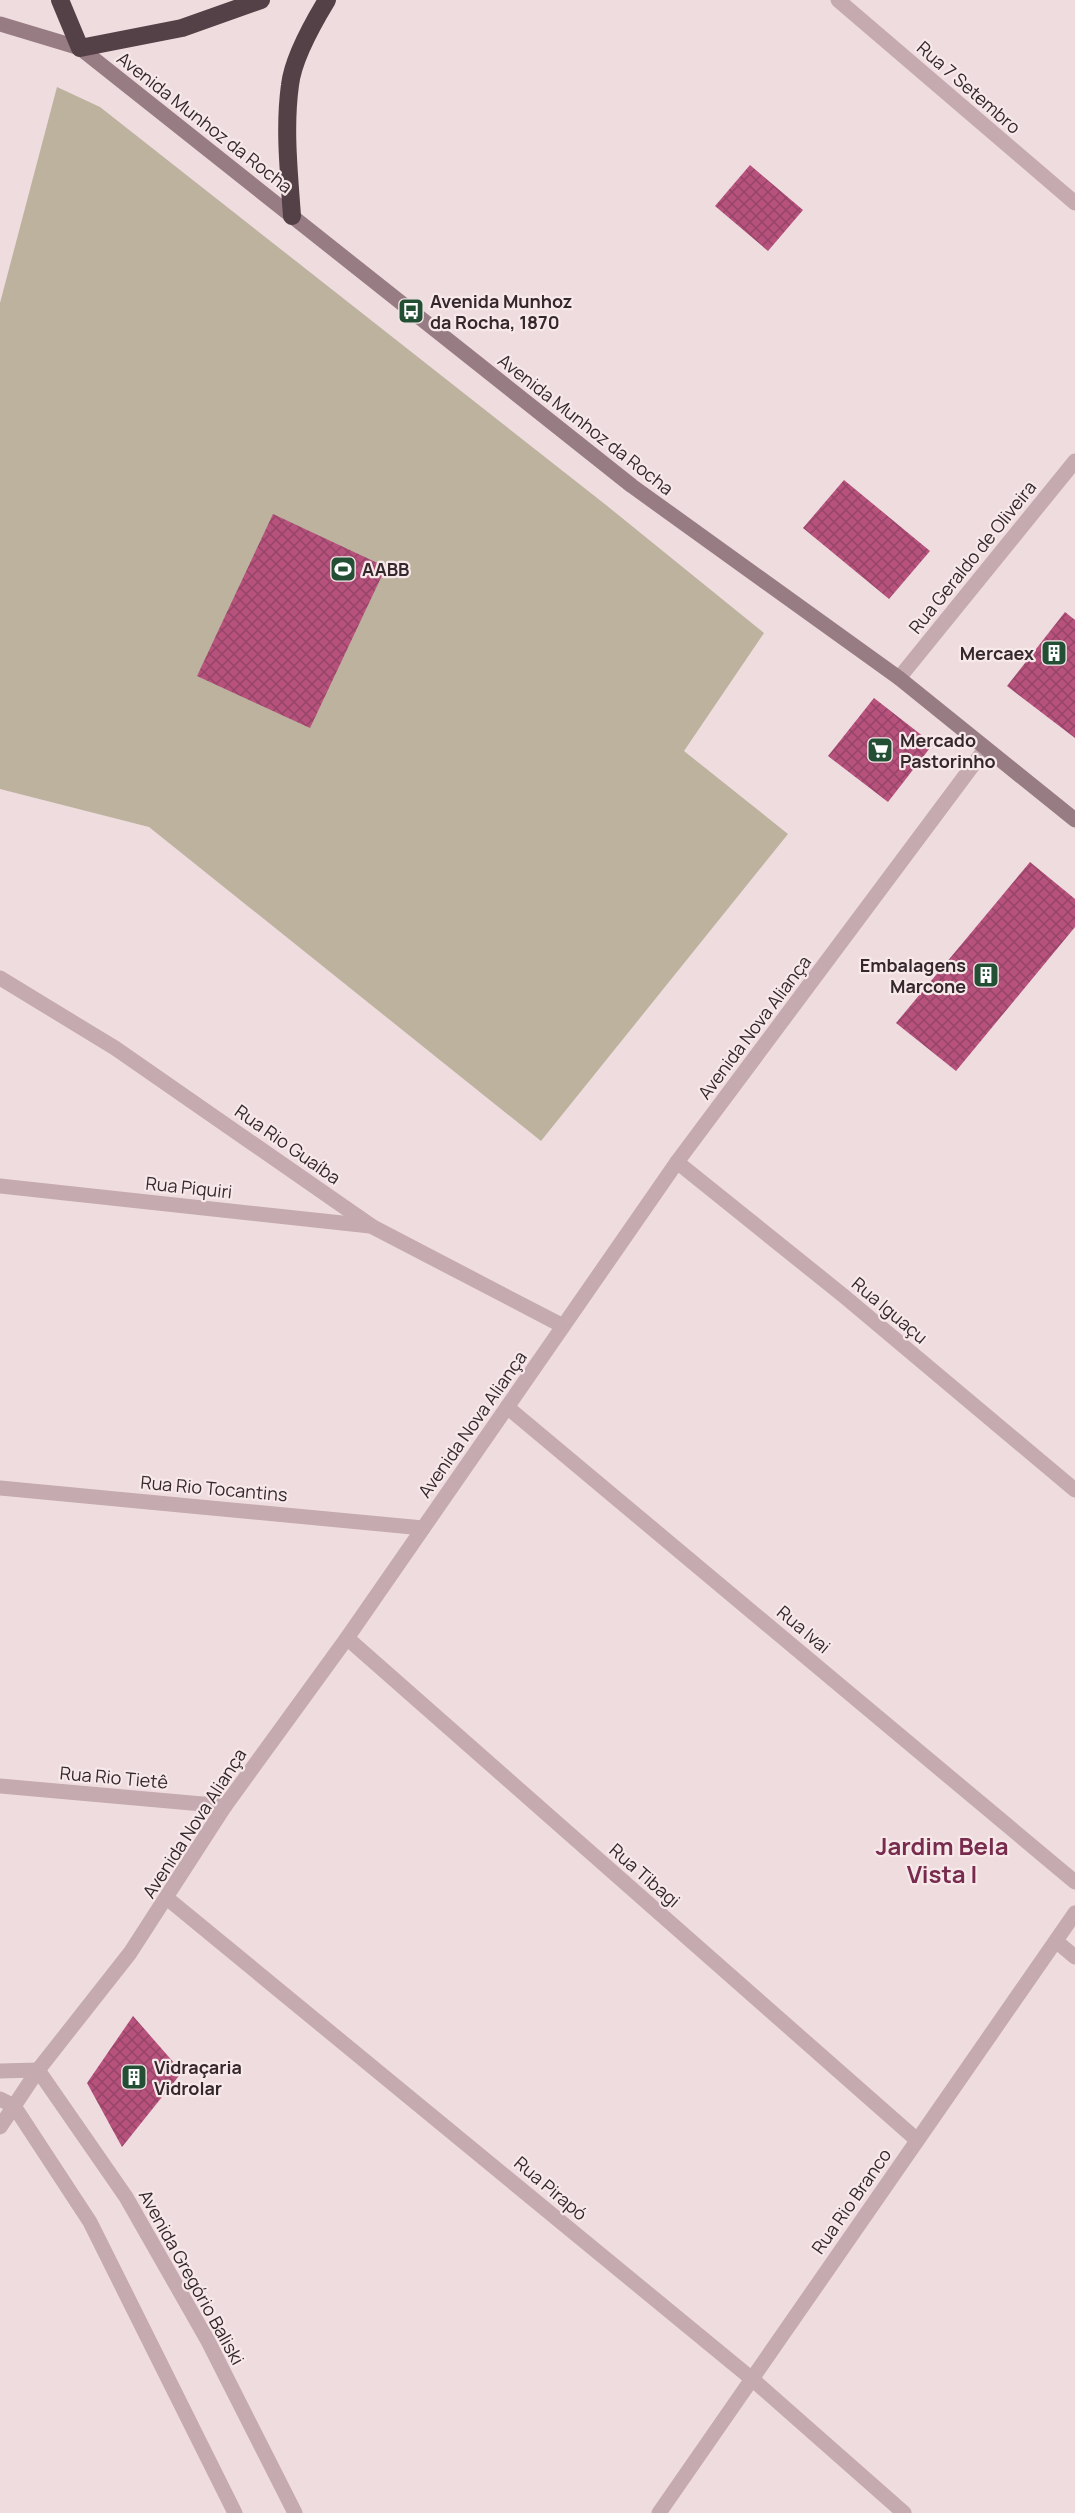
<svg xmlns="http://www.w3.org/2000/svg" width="1075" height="2513" font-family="Manrope,sans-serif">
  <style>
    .pitch { fill: #bcb29e }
    .building { fill: url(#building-cross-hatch) }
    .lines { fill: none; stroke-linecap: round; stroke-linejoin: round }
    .minor { stroke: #c5aab0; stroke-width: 15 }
    .tertiary { stroke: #c5aab0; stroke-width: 15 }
    .secondary { stroke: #987c84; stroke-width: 15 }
    .motorway { stroke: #534147; stroke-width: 18 }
    .labels { text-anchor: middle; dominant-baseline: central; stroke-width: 4.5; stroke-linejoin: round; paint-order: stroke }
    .street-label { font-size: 18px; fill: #34282c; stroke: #f7e8ea }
    .poi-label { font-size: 18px; font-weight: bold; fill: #34282c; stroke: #f7e8ea; text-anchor: start }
    .district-label { font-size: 24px; font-weight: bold; fill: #782c4d; stroke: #f7e8ea }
  </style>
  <defs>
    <pattern id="building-cross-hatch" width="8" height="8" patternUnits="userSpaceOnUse" patternTransform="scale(1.5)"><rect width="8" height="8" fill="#b7527d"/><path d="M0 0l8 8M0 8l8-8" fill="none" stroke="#964467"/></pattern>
  </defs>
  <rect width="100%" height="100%" fill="#efdcdf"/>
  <polygon class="pitch" points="57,87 100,107 606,505 764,633 684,751 788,834 541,1141 149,827 0,789 0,303"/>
  <g class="building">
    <polygon points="750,165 803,210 768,251 715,206"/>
    <polygon points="844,480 930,551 889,599 803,528"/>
    <polygon points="273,514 386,567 310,728 197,676"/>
    <polygon points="1065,612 1075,620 1075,738 1007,686"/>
    <polygon points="874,698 933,744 888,802 828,756"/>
    <polygon points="1030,862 1075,899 1075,927 956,1071 896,1023"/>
    <polygon points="133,2016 182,2072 122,2147 87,2083"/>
  </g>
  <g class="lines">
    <g class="minor">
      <polyline points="838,0 1075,203"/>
      <polyline points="0,978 115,1048 373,1227 563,1326"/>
      <polyline points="677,1162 845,1297 1075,1490"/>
      <polyline points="0,1186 370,1226"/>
      <polyline points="507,1407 1075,1882"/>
      <polyline points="0,1488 423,1528"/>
      <polyline points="347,1638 917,2140"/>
      <polyline points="0,1786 225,1806"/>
      <polyline points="168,1899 752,2379 904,2513"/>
      <polyline points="1056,1941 1075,1957"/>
      <polyline points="0,2071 38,2070"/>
      <polyline points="0,2099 14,2106"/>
      <polyline points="659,2513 1075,1913"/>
    </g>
    <g class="tertiary">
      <polyline points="899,678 1075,461"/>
      <polyline points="38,2070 126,2197 208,2341 295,2513"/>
      <polyline points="14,2106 90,2222 235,2513"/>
      <polyline points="0,2127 38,2070 130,1953 225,1806 347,1638 677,1162 985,749"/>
    </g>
    <polyline class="secondary" points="0,24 80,48 632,486 899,678 1075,820"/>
    <g class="motorway">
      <polyline points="60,0 80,48 182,28 261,0"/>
      <path d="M292 216C289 173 284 128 290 85 293 58 313 23 327 0"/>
    </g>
  </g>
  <defs>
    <g id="bus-square" transform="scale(1.35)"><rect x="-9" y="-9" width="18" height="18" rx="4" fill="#235035" stroke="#f7e8ea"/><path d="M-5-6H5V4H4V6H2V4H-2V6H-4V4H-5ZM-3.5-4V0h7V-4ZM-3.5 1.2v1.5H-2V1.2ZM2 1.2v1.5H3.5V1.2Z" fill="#fff"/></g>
    <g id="stadium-square" transform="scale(1.35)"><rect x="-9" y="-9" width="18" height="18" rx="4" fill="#235035" stroke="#f7e8ea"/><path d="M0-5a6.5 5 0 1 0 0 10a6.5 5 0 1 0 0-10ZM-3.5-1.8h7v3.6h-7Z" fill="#fff"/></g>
    <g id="building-square" transform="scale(1.35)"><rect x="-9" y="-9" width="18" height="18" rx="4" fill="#235035" stroke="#f7e8ea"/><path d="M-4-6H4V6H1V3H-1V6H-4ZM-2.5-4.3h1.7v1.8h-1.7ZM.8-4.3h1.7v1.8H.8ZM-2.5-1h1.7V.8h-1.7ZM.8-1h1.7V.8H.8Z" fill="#fff"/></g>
    <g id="supermarket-square" transform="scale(1.35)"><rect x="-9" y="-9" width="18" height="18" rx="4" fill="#235035" stroke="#f7e8ea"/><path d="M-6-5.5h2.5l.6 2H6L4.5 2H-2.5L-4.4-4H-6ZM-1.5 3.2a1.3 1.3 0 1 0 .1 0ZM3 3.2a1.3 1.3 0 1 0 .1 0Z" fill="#fff"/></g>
  </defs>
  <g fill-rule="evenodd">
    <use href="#bus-square" x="411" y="311"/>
    <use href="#stadium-square" x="343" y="569"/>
    <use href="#building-square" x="1054" y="653"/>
    <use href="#supermarket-square" x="880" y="750"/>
    <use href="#building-square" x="986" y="975"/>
    <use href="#building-square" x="134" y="2077"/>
  </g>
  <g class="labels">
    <g class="street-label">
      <text transform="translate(969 87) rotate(41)">Rua 7 Setembro</text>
      <text transform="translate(205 122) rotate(38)">Avenida Munhoz da Rocha</text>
      <text transform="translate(586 424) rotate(38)">Avenida Munhoz da Rocha</text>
      <text transform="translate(972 557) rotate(-51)">Rua Geraldo de Oliveira</text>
      <text transform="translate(754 1027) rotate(-53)">Avenida Nova Aliança</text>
      <text transform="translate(288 1144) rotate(35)">Rua Rio Guaíba</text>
      <text transform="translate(189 1187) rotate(6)">Rua Piquiri</text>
      <text transform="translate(890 1310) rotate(40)">Rua Iguaçu</text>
      <text transform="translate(472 1424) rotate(-55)">Avenida Nova Aliança</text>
      <text transform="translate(214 1488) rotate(5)">Rua Rio Tocantins</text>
      <text transform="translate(804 1629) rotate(40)">Rua Ivai</text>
      <text transform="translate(114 1777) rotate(5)">Rua Rio Tietê</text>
      <text transform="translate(194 1823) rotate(-57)">Avenida Nova Aliança</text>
      <text transform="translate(645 1875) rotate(41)">Rua Tibagi</text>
      <text transform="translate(551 2188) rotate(40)">Rua Pirapó</text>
      <text transform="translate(851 2201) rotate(-55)">Rua Rio Branco</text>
      <text transform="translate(192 2277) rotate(61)">Avenida Gregório Baliski</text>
    </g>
    <g class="poi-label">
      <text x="430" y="301">Avenida Munhoz<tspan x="430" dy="21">da Rocha, 1870</tspan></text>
      <text x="362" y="569">AABB</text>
      <text x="1034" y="653" text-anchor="end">Mercaex</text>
      <text x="900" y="740">Mercado<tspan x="900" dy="21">Pastorinho</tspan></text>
      <text x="966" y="965" text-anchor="end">Embalagens<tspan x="966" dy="21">Marcone</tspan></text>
      <text x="154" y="2067">Vidraçaria<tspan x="154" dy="21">Vidrolar</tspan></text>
    </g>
    <g class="district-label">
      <text x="942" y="1845">Jardim Bela<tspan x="942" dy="28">Vista I</tspan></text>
    </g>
  </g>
</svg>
